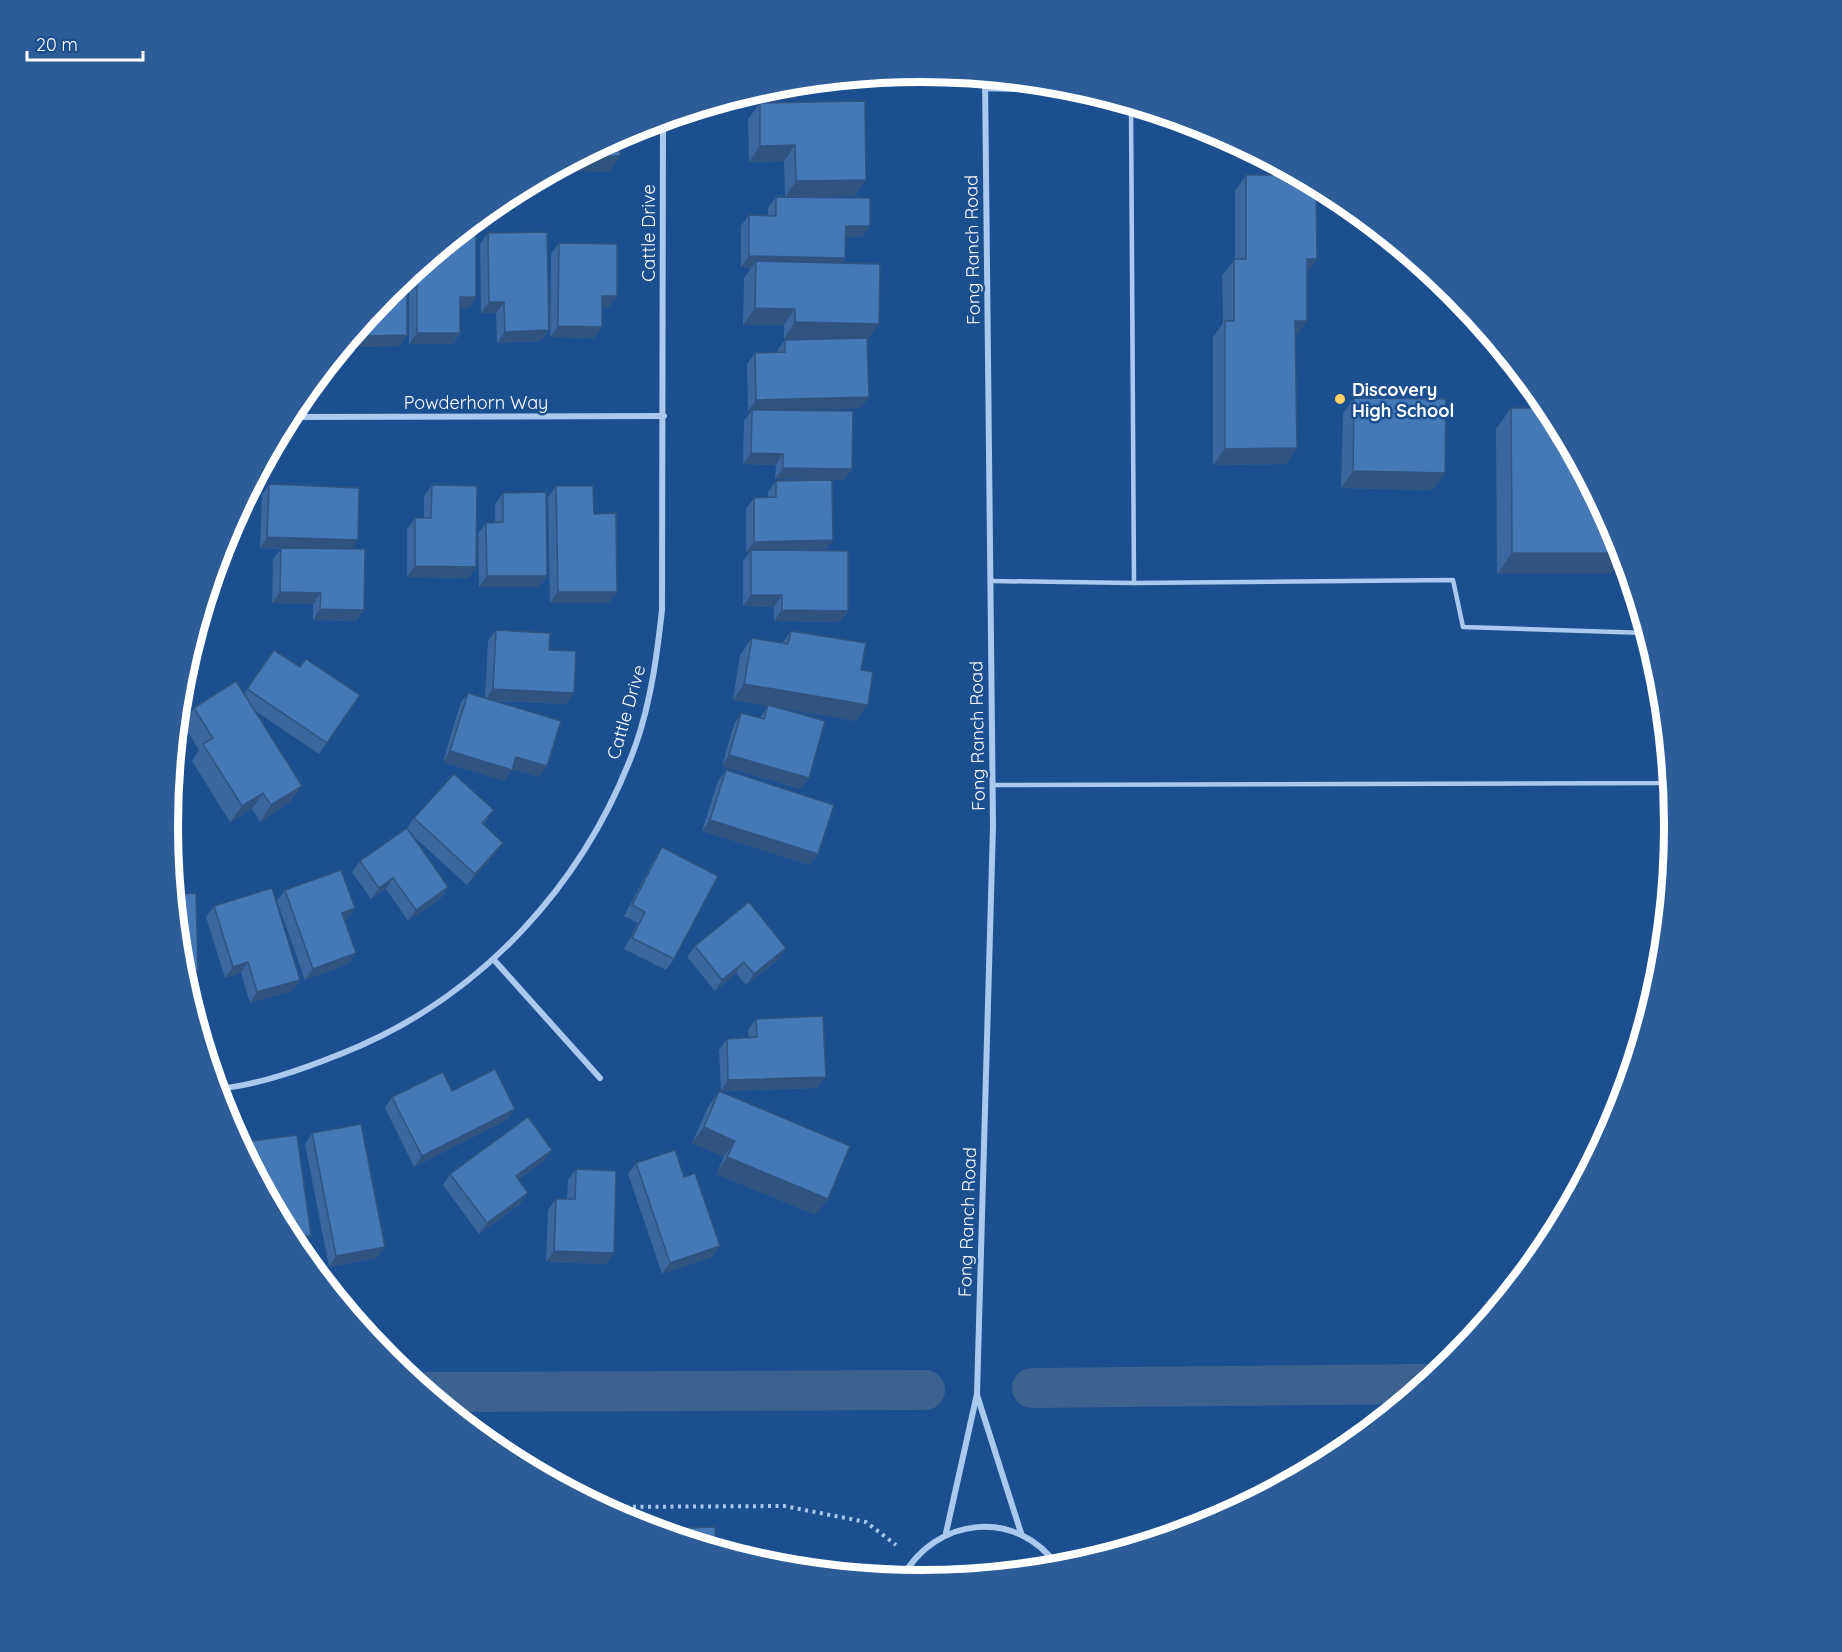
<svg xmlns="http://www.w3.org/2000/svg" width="1842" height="1652" font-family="Quicksand,sans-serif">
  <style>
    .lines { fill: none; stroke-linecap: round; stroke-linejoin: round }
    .canal { stroke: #3c6290; stroke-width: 40 }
    .path { stroke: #a9c9ee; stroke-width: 4; stroke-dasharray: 3 4.5; stroke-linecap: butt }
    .lane { stroke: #a9c9ee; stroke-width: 4.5 }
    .street { stroke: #a9c9ee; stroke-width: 6 }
    .wall { fill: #3a679d }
    .shaded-wall { fill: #305480 }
    .building { fill: #4478b7; stroke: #305480; stroke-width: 1.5 }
    .poi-dot { fill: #ffd166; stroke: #1b4f8f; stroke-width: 2 }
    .labels { text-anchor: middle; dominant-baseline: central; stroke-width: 5; stroke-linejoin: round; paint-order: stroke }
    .street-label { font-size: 18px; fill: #fff; stroke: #1b4f8f }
    .poi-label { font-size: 18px; font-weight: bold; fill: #fff; stroke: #1b4f8f; text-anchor: start }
    .rim { fill: none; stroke: #fff; stroke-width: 8 }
  </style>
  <rect width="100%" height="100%" fill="#1b4f8f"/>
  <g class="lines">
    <g class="canal">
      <polyline points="1032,1388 1423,1384"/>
      <polyline points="428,1392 925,1390"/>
    </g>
    <polyline class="path" points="603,1507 784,1506 866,1522 896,1545"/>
    <g class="lane">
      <polyline points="985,89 1083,91"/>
      <polyline points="1131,106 1134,583"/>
      <polyline points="991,581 1134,583 1453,580 1463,627 1647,633"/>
      <polyline points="993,785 1662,783 1663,703"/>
    </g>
    <g class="street">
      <polyline points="289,417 664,416"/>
      <polyline points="494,960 600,1078"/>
      <path d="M217 1089C259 1085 303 1069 343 1053 481 998 586 883 636 744 651 701 657 655 662 610L663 120"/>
      <polyline points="977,1395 1021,1533"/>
      <polyline points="946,1533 977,1394 993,826 985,78"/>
      <path d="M902 1578C935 1517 1017 1507 1058 1567"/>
    </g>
  </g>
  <g class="wall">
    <polygon points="774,86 803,88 795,99 752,100 752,93"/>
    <polygon points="760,103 866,180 855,196 805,197 870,226 862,237 846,237 845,258 842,263 867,340 861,408 784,410 852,469 844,480 775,479 776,465 743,464 744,421 751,411 748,411 747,364 755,353 777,352 777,351 785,340 809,339 784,339 784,325 743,325 744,278 751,268 741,267 741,226 749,215 768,216 768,208 776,197 785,197 784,161 749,162 748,119"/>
    <polygon points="1246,175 1307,274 1295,337 1297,448 1286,464 1213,465 1213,337 1223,323 1222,275 1235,259 1235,191"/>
    <polygon points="468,227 476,297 469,308 460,308 460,333 453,344 409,344 409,275"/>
    <polygon points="488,233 549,330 541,341 497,343 496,313 481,313 480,244"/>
    <polygon points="559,243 609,307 602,307 602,327 594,338 550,337 551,254"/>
    <polygon points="388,293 400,346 355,347 355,333"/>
    <polygon points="1354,398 1433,490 1341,488 1343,414"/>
    <polygon points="1511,408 1618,538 1623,556 1611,574 1497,574 1496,429"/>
    <polygon points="776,481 826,551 848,611 840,622 774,621 774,607 743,606 743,561 749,553 746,553 746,509 754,498 768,497 768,492"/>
    <polygon points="269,484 351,549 356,621 313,620 313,604 272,603 273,559 281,549 260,548 262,495"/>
    <polygon points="432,485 476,567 468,578 407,577 407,529 415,518 424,518 424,496"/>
    <polygon points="556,486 594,514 609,603 550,603 548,497"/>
    <polygon points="503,493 547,576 539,587 479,587 478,534 486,523 495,523 495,504"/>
    <polygon points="496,630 549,650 574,693 566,704 493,701 539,777 512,769 504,781 443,762 460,704 468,693 485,698 488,641"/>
    <polygon points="791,631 861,670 856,721 776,707 801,789 722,766 734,724 741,713 760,718 768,706 733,700 740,655 752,638 782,643"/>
    <polygon points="274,650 300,667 360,695 319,754 254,710 290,802 260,822 252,809 230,822 192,761 199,750 183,724 194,708 244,694"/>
    <polygon points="726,770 810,865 702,831 718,781"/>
    <polygon points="494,810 483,825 495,854 467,885 412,835 448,887 441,898 408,921 386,889 371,899 352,872 360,861 407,828 414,818"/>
    <polygon points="662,847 674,959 666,970 624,949 638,923 624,916 655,858"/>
    <polygon points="285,890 355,908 347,919 345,920 356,953 348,964 305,980 277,901"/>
    <polygon points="214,906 300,980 292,991 250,1003 241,973 225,978 206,917"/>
    <polygon points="695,946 786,948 779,959 746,985 736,973 715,991 687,957"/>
    <polygon points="756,1019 818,1088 721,1091 719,1050 727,1039 749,1038 748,1030"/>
    <polygon points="452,1091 507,1120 414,1167 385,1108 392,1097"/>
    <polygon points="719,1091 816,1215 716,1174 724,1157 692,1143 708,1107"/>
    <polygon points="312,1133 377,1258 329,1267 305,1144"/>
    <polygon points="252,1141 311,1235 304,1246 294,1245 244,1152"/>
    <polygon points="552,1150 544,1161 518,1180 520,1204 479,1234 443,1185 450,1174"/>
    <polygon points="636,1163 684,1177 720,1246 712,1257 662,1274 628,1174"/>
    <polygon points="576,1169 606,1264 546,1262 548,1210 556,1199 567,1199 568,1180"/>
  </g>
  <g class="shaded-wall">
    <polygon points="803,88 795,99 752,100 758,91 767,89"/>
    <polygon points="795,145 784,161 749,162 760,146"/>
    <polygon points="584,156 620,156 609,172 554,171"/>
    <polygon points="866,180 855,196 785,197 796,181"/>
    <polygon points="846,226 870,226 862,237 838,237"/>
    <polygon points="749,256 845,258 838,269 756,261 751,268 741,267"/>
    <polygon points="1307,259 1317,259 1306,275"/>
    <polygon points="602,296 617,296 609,307 595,307"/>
    <polygon points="460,297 476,297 469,308 453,308"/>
    <polygon points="489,302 504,302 496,313 481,313"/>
    <polygon points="755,308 795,309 784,325 743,325"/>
    <polygon points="1295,321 1307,321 1295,337"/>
    <polygon points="795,322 879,324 867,341 784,339"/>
    <polygon points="558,326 602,327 594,338 550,337"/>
    <polygon points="549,330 541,341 497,343 505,332"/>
    <polygon points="417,333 460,333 453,344 409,344"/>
    <polygon points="407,335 400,346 355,347 363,336"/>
    <polygon points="869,397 861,408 748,411 756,400"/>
    <polygon points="1297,448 1286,464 1213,465 1225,449"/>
    <polygon points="751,453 783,454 776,465 743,464"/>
    <polygon points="783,468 852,469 844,480 775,479"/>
    <polygon points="1353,471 1445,473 1433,490 1341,488"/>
    <polygon points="267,537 358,540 350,551 260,548"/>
    <polygon points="833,540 825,551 751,550 749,553 746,553 754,542"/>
    <polygon points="1512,553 1622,553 1623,556 1611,574 1497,574"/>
    <polygon points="415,566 476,567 468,578 407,577"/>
    <polygon points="487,576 547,576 539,587 479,587"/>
    <polygon points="280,592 321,593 313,604 272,603"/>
    <polygon points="558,592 617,592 609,603 550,603"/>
    <polygon points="751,595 782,595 774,607 743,606"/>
    <polygon points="320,609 364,610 356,621 313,620"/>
    <polygon points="782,610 848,611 840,622 774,621"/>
    <polygon points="744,684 868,705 856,721 733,700"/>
    <polygon points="493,689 574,693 566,704 485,700"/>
    <polygon points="450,751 512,770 504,781 443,762"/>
    <polygon points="729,755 809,778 801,789 722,766"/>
    <polygon points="516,757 547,766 539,777 508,768"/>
    <polygon points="302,786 290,802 260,822 271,805"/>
    <polygon points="263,793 252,809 230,822 242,806"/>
    <polygon points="710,820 818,854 810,865 702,831"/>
    <polygon points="503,843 495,854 467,885 475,874"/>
    <polygon points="393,878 386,889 371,899 379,888"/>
    <polygon points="448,887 441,898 408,921 416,910"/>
    <polygon points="355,908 347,919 334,924 342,913"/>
    <polygon points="786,948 779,959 746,985 754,974"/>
    <polygon points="356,953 348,964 305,980 313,969"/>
    <polygon points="248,962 241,973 225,978 233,967"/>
    <polygon points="744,962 736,973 715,991 722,980"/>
    <polygon points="181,971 198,971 190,982 184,982"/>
    <polygon points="300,980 292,991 250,1003 257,992"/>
    <polygon points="826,1077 818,1088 721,1091 728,1080"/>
    <polygon points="515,1109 507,1120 414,1167 422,1156"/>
    <polygon points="704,1127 735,1141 724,1157 692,1143"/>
    <polygon points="552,1150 544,1161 508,1187 516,1176"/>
    <polygon points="727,1157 828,1199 816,1215 716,1174"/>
    <polygon points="528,1193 520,1204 479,1234 487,1223"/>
    <polygon points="311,1235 304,1246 296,1247 290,1238"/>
    <polygon points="720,1246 712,1257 662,1274 670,1263"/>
    <polygon points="385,1247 377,1258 329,1267 336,1256"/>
    <polygon points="554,1251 614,1253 606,1264 546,1262"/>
  </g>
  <g class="building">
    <polygon points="803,84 803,88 767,89 774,86"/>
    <polygon points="865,101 866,180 796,181 795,145 760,146 760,103"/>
    <polygon points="620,136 620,156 584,156"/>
    <polygon points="1246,175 1295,175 1316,186 1317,259 1307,259 1307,321 1295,321 1297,448 1225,449 1225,321 1234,321 1234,259 1246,259"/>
    <polygon points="776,197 870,198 870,226 846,226 845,258 749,256 749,215 776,216"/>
    <polygon points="468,227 476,227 476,297 460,297 460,333 417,333 417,269"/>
    <polygon points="547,232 549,330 505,332 504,302 489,302 488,233"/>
    <polygon points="559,243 617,244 617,296 602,296 602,327 558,326"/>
    <polygon points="756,261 880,264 879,324 795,322 795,309 755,308"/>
    <polygon points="407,278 407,335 363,336 363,323 388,293"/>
    <polygon points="867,338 869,397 756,400 755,353 785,352 785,340"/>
    <polygon points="1354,398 1446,399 1445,473 1353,471"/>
    <polygon points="1511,408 1548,408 1618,538 1622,553 1512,553"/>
    <polygon points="752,410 853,411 852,469 783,468 783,454 751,453"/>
    <polygon points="832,480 833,540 754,542 754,498 776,497 776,481"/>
    <polygon points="269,484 359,488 358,540 267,537"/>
    <polygon points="432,485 477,486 476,567 415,566 415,518 431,518"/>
    <polygon points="556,486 593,486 594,514 616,513 617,592 558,592"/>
    <polygon points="546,492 547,576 487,576 486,523 503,522 503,493"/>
    <polygon points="281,548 365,549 364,610 320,609 321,593 280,592"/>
    <polygon points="751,550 848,551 848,611 782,610 782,595 751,595"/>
    <polygon points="496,630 550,633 549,650 576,651 574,693 493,689"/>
    <polygon points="791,631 866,643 861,670 873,672 868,705 744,684 752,638 788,644"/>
    <polygon points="274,650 300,667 306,659 360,695 327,743 247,689"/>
    <polygon points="236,681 302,786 271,805 263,793 242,806 203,744 213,738 194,708"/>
    <polygon points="468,693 561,721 547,766 516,757 512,770 450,751"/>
    <polygon points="768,705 825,721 809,778 729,755 741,713 764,719"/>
    <polygon points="726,770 834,805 818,854 710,820"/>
    <polygon points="454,774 494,810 482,823 503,843 475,874 414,818"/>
    <polygon points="407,828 448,887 416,910 393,878 379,888 360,861"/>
    <polygon points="662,847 718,876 674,959 632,938 645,912 632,905"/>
    <polygon points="341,870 355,908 342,913 356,953 313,969 285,890"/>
    <polygon points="272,888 300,980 257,992 248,962 233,967 214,906"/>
    <polygon points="196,893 198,971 181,971 174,894"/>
    <polygon points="749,902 786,948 754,974 744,962 722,980 695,946"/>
    <polygon points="823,1016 826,1077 728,1080 727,1039 757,1037 756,1019"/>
    <polygon points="495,1069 515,1109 422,1156 392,1097 443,1072 452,1091"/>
    <polygon points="719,1091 850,1146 828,1199 727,1157 735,1141 704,1127"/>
    <polygon points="528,1117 552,1150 516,1176 528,1193 487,1223 450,1174"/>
    <polygon points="361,1124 385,1247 336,1256 312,1133"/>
    <polygon points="297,1135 311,1235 290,1238 256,1174 252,1141"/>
    <polygon points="675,1150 684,1177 695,1173 720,1246 670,1263 636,1163"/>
    <polygon points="576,1169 616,1171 614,1253 554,1251 556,1199 575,1199"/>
    <polygon points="715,1527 716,1548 654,1529"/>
  </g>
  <circle class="poi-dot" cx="1340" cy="399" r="6"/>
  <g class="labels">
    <g class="street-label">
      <text transform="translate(648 233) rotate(-90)">Cattle Drive</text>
      <text transform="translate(972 250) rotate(-91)">Fong Ranch Road</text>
      <text x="476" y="402">Powderhorn Way</text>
      <text transform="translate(626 712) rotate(-74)">Cattle Drive</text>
      <text transform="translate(977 736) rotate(-91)">Fong Ranch Road</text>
      <text transform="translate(967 1222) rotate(-88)">Fong Ranch Road</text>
    </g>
    <g class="poi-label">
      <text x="1352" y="389">Discovery<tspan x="1352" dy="21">High School</tspan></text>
    </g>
  </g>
  <path d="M0 0H1842V1652H0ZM921 82H921A743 743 0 0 1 1664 825V827A743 743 0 0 1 921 1570H921A743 743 0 0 1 178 827V825A743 743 0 0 1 921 82Z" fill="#2d5d98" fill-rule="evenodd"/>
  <path class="rim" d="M921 82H921A743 743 0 0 1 1664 825V827A743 743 0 0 1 921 1570H921A743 743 0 0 1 178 827V825A743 743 0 0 1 921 82Z"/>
  <path d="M27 51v9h116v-9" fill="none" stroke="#ffffff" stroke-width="3"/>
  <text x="36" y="51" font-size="18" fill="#ffffff" stroke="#1b4f8f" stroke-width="4.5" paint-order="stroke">20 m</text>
</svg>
